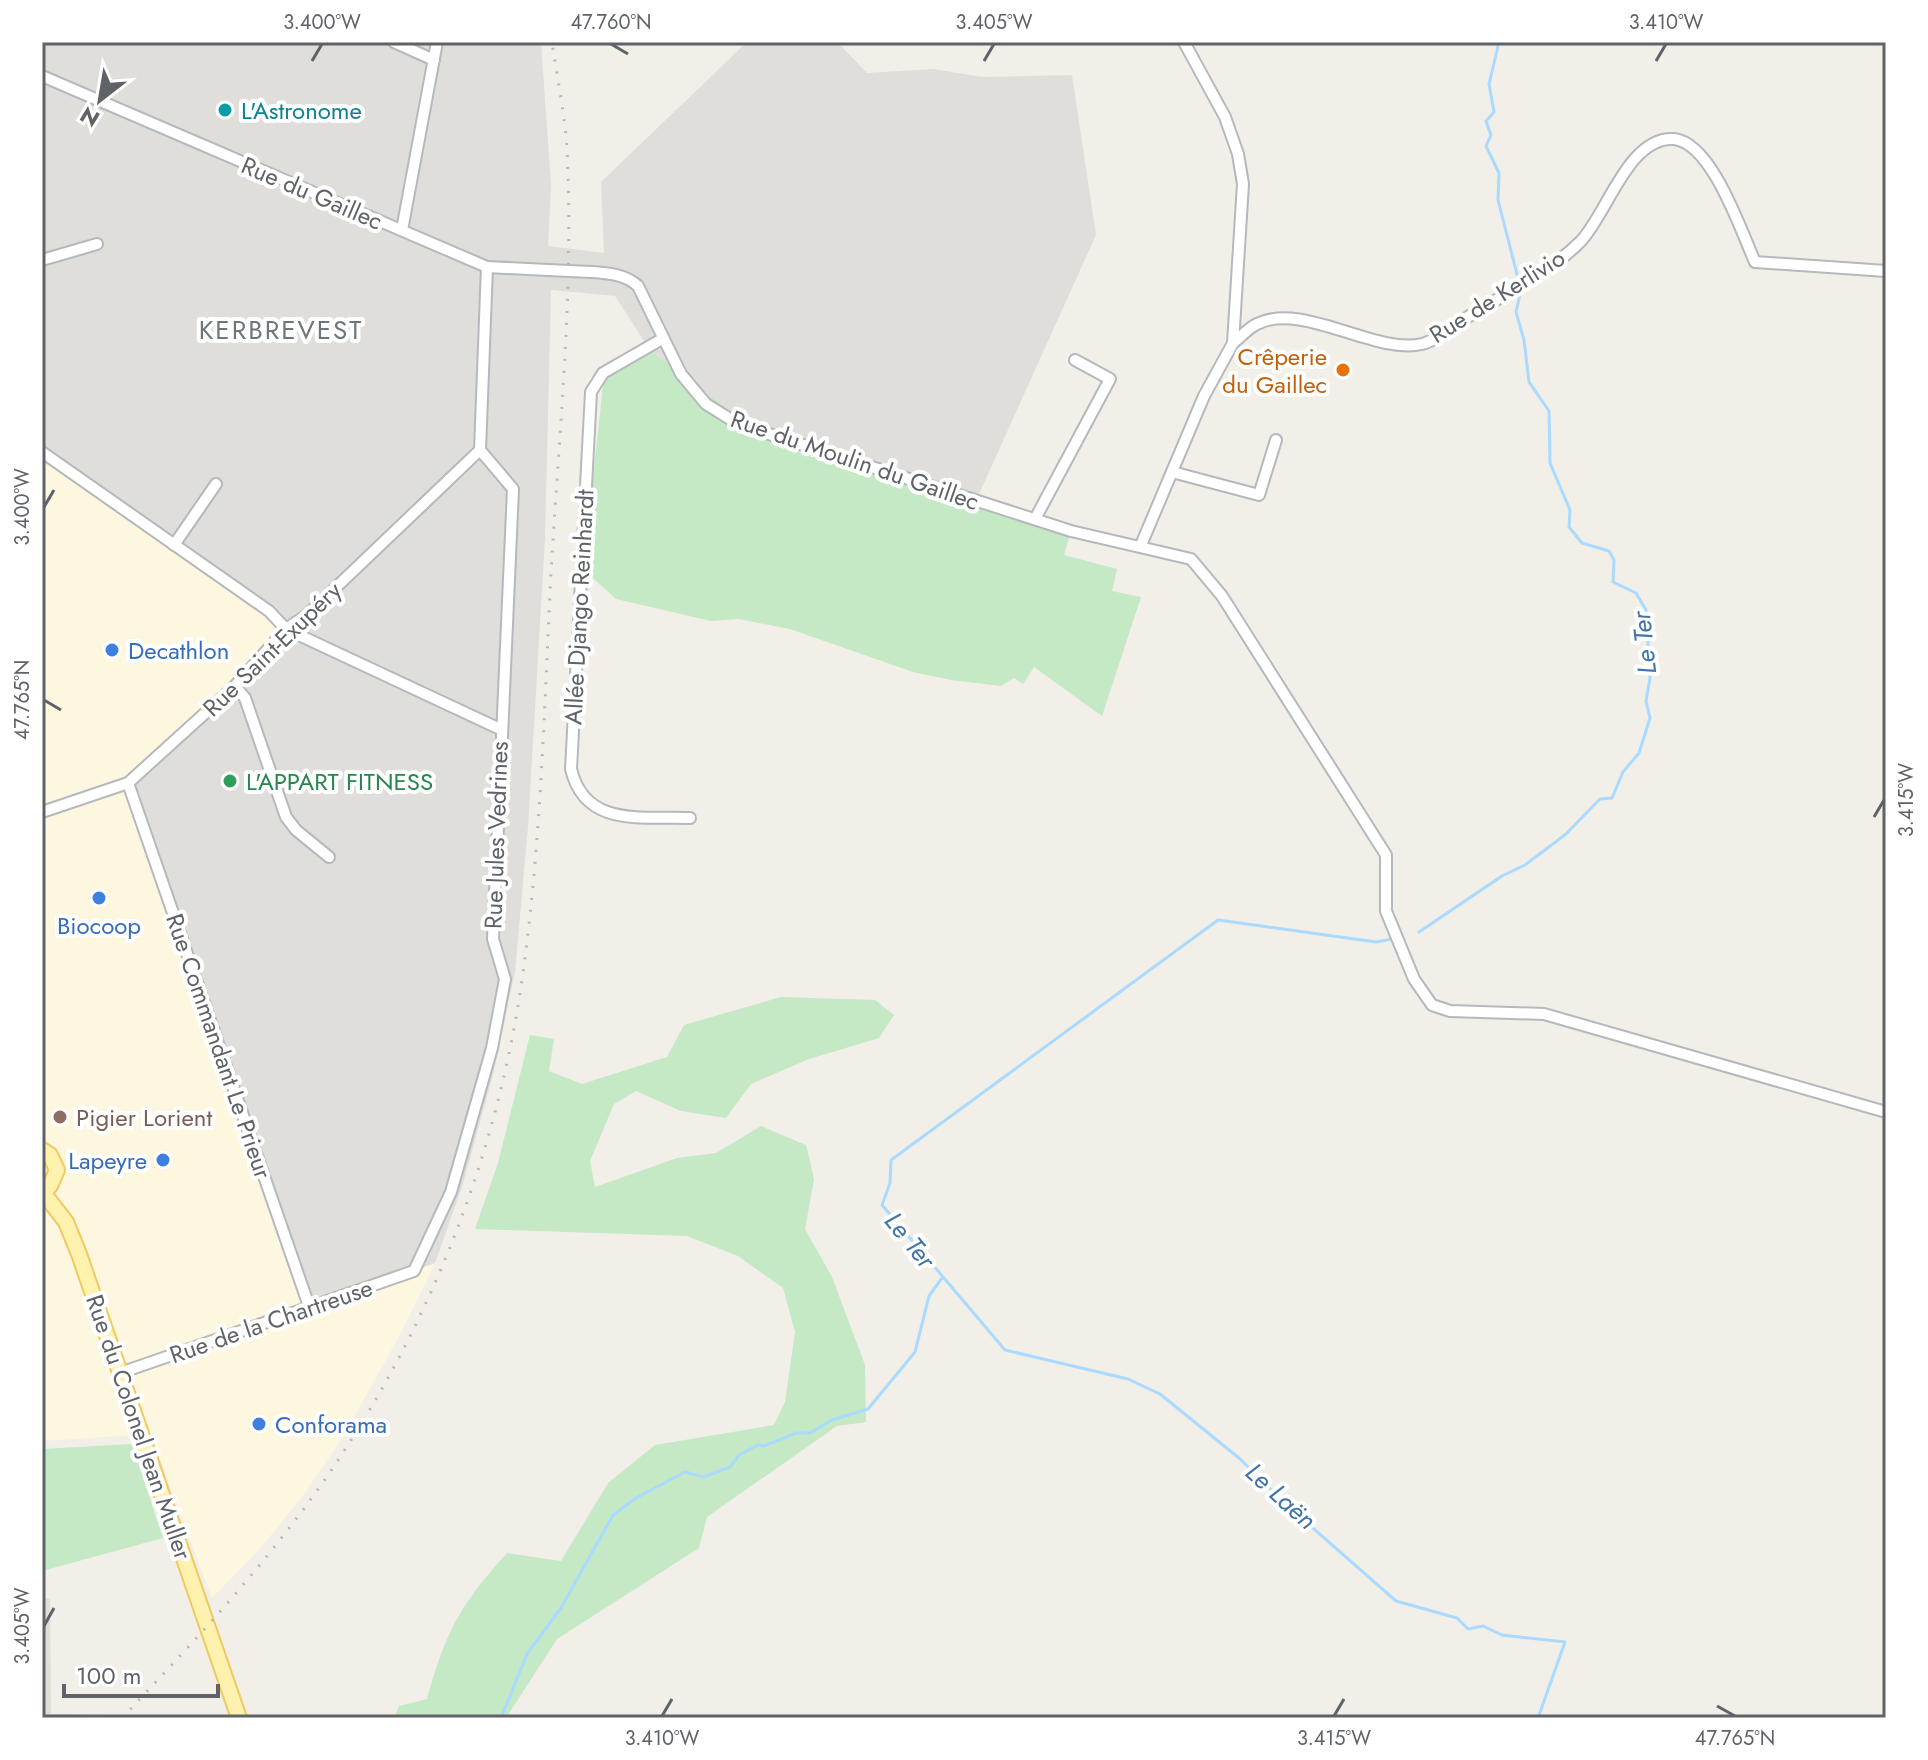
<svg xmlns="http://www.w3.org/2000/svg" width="1928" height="1760" font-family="Jost,sans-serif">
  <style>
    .commercial { fill: #fef7e0 }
    .industrial { fill: #e0deda }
    .education { fill: #e1ded6 }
    .green { fill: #c5e8c5 }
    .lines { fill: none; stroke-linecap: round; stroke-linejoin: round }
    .stream { stroke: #aadaff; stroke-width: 3 }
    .minor-casing { stroke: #b5b8bc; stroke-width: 14 }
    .major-casing { stroke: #f2c960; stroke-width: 18 }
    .minor { stroke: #fff; stroke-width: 10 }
    .major { stroke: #fff2af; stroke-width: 14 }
    .rail { stroke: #b6b7b8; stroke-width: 3; stroke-dasharray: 2 10; stroke-linecap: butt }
    .minor-bridge-casing { stroke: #b5b8bc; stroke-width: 14; stroke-linecap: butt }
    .minor-bridge { stroke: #fff; stroke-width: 10 }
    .ticks { fill: none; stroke: #5f6368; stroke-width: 3 }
    .culture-dot { fill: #0f9aa8; stroke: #fff; stroke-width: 3 }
    .food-dot { fill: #e8710a; stroke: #fff; stroke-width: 3 }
    .shop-dot { fill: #3f7fe0; stroke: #fff; stroke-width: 3 }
    .leisure-dot { fill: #2e9e5b; stroke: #fff; stroke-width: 3 }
    .education-dot { fill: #8d6e63; stroke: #fff; stroke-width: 3 }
    .labels { text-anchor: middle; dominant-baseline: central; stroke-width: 8; stroke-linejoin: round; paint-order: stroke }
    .culture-label { font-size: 24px; fill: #0d838f; stroke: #fff; text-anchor: start }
    .street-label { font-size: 24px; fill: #5f6368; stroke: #fff }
    .food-label { font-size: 24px; fill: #c56008; stroke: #fff; text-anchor: end }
    .shop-label { font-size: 24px; fill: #366cbe; stroke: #fff; text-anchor: start }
    .leisure-label { font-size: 24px; fill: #27864d; stroke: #fff; text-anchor: start }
    .education-label { font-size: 24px; fill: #785e54; stroke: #fff; text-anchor: start }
    .neighbourhood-label { font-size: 26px; letter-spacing: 2px; fill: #70757a; stroke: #fff }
    .water-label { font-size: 26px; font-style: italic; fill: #4174aa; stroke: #fff }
    .neatline { fill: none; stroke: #5f6368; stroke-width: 3 }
    .ticks-label { font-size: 20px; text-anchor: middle; fill: #5f6368 }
  </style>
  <rect width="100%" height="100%" fill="#f1efe8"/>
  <polygon class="commercial" points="42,452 286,629 413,1272 435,1263 402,1331 341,1440 301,1498 258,1551 212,1598 151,1434 42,1441"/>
  <polygon class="industrial" points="42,42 541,42 551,185 548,246 604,253 601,182 747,42 837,42 867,73 933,69 982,77 1072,75 1096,235 979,494 737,416 650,350 615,296 551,290 545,538 528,827 515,972 493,1075 463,1184 435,1263 310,1309 128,783 235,686 285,629 42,452"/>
  <polygon class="education" points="42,1597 50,1599 51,1714 107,1715 105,1718 42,1718"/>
  <g class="green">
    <polygon points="650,350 737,416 979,494 1071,531 1064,555 1117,569 1112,591 1141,597 1102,716 1034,667 1023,684 1014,678 1001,686 951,680 913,672 790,629 738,619 711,621 616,599 583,569 604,377"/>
    <path d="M781 997 875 1000 894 1015 879 1038 809 1059 751 1084 726 1118 681 1111 636 1091 614 1104 590 1161 595 1187 677 1158 716 1153 761 1126 806 1145 814 1179 805 1229 832 1277 865 1365 866 1422 837 1426 707 1517 699 1548 557 1639 506 1718H394L399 1706 427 1699C446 1631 460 1605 507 1553L561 1561 608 1483 655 1445 774 1425 785 1402 795 1332 783 1288 738 1256 687 1236 475 1229 498 1163 530 1035 554 1039 549 1071 582 1084 667 1057 684 1025Z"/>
    <polygon points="132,1444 163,1538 42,1571 42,1449"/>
  </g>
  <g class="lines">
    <g class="stream">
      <polyline points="1499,42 1489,84 1494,112 1486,121 1491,135 1486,146 1499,173 1498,200 1519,282"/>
      <polyline points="1419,932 1502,876 1525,865 1566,834 1600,799 1612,798 1623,772 1639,753 1650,718 1646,701 1650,678 1646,610 1636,593 1613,582 1614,560 1609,551 1582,543 1569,527 1570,510 1550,463 1549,411 1529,382 1524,340 1516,312 1520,294"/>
      <polyline points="1392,939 1376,942 1218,920 891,1160 890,1183 882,1205 1005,1350 1128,1379 1160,1394 1239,1458 1290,1508 1396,1601 1457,1618 1468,1629 1483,1626 1502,1635 1565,1642 1538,1718"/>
      <polyline points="501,1718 527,1654 561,1608 613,1515 636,1498 685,1472 704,1477 730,1467 739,1455 758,1445 764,1446 796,1433 810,1433 832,1420 868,1409 915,1352 929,1296 942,1278"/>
    </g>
    <g class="minor-casing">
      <g id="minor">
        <polyline points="394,42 434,60"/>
        <polyline points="42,76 487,267 548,270"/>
        <polyline points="402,230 437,42"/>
        <polyline points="42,260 97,244"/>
        <path d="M591 272C607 273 625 274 638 286L681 374 706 404 738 424 1071 531 1191 559 1222 596 1386 855V911L1414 979 1432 1005 1450 1011 1544 1014 1886 1112"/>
        <path d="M662 339 603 373 591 392 571 769C585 828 642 816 690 818"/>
        <path d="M1233 343C1241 337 1248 328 1257 324 1302 301 1375 355 1422 344 1439 340 1459 322 1474 313 1510 291 1550 272 1580 242 1607 215 1628 136 1674 139 1712 143 1741 231 1755 262L1886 271"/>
        <polyline points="480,450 487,267"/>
        <polyline points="42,452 269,611 286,629 500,729"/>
        <polyline points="1172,472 1259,495 1276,440"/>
        <polyline points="1035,519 1110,379 1075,360"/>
        <polyline points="174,545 216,484"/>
        <polyline points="1141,545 1204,396 1233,343 1243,184 1238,154 1225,117 1184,42"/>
        <polyline points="235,686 245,698 286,817 296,830 329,857"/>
        <polyline points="128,783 310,1309"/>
        <polyline points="42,812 128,783 235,686 286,629 307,615 480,450"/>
        <polyline points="120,1373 414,1271 451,1192 492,1048 505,979 493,939 513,489 480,450"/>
      </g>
    </g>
    <g class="major-casing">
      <g id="major">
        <polyline points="42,1150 50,1155 57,1170 50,1186 42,1191"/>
        <polyline points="42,1191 66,1222 79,1254 239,1718"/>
      </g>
    </g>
    <use href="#minor" class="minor"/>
    <use href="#major" class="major"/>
    <path class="rail" d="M122 1718C190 1646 258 1573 316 1492 422 1344 494 1168 521 987 541 850 544 711 551 573 559 433 574 290 567 149 565 114 557 77 552 42"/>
    <g class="minor-bridge-casing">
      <polyline id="minor-bridge" points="548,270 591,272"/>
    </g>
    <use href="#minor-bridge" class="minor-bridge"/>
  </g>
  <path class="ticks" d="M611 44 628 54M312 61 322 44M984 61 994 44M1656 61 1666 44M44 507 54 490M44 700 61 710M1874 817 1884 800M44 1626 54 1608M1717 1706 1735 1716M662 1716 672 1699M1334 1716 1344 1699"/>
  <circle class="culture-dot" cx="225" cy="110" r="8"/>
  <circle class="food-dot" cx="1343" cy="370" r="8"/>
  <g class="shop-dot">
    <circle cx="112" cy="650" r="8"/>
    <circle cx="99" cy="898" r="8"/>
    <circle cx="163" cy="1160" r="8"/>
    <circle cx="259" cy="1424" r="8"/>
  </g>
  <circle class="leisure-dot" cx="230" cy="781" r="8"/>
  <circle class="education-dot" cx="60" cy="1117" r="8"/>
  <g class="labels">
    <g class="culture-label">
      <text x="241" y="110">L'Astronome</text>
    </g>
    <g class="street-label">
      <text transform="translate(312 193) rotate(23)">Rue du Gaillec</text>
      <text transform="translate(1497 296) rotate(-32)">Rue de Kerlivio</text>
      <text transform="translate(855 460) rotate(19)">Rue du Moulin du Gaillec</text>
      <text transform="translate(579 607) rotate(-87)">Allée Django Reinhardt</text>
      <text transform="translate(272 649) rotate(-44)">Rue Saint-Exupéry</text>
      <text transform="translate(496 835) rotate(-88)">Rue Jules Vedrines</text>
      <text transform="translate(219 1046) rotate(71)">Rue Commandant Le Prieur</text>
      <text transform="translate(271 1321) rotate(-19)">Rue de la Chartreuse</text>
      <text transform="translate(139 1427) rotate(71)">Rue du Colonel Jean Muller</text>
    </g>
    <g class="food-label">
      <text x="1327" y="356">Crêperie<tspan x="1327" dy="28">du Gaillec</tspan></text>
    </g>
    <g class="shop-label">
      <text x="128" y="650">Decathlon</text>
      <text x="99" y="925" text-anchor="middle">Biocoop</text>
      <text x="147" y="1160" text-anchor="end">Lapeyre</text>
      <text x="275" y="1424">Conforama</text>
    </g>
    <g class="leisure-label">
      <text x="246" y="781">L'APPART FITNESS</text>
    </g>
    <g class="education-label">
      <text x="76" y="1117">Pigier Lorient</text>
    </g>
    <g class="neighbourhood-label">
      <text x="281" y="330">KERBREVEST</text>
    </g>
    <g class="water-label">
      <text transform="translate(1644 643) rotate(-96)">Le Ter</text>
      <text transform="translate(910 1240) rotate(51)">Le Ter</text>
      <text transform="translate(1281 1496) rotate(42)">Le Laën</text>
    </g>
  </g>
  <rect width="1928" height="1760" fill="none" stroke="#ffffff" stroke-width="88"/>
  <g transform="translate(100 100) rotate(211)" stroke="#ffffff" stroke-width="6" paint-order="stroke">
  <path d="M0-6L14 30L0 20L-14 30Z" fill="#5f6368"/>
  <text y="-12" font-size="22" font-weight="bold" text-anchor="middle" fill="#5f6368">N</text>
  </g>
  <path d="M64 1684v12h154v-12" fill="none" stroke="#5f6368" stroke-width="4"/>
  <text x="76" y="1684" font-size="24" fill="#5f6368" stroke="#ffffff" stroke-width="6" paint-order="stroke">100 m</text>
  <rect x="44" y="44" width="1840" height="1672" class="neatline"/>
  <g class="ticks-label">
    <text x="322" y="29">3.400°W</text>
    <text x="611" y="29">47.760°N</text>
    <text x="994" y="29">3.405°W</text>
    <text x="1666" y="29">3.410°W</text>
    <text transform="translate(22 507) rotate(-90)" y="7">3.400°W</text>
    <text transform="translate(22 700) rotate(-90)" y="7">47.765°N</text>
    <text transform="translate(1906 800) rotate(-90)" y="7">3.415°W</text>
    <text transform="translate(22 1626) rotate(-90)" y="7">3.405°W</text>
    <text x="662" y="1745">3.410°W</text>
    <text x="1334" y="1745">3.415°W</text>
    <text x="1735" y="1745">47.765°N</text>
  </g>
</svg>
